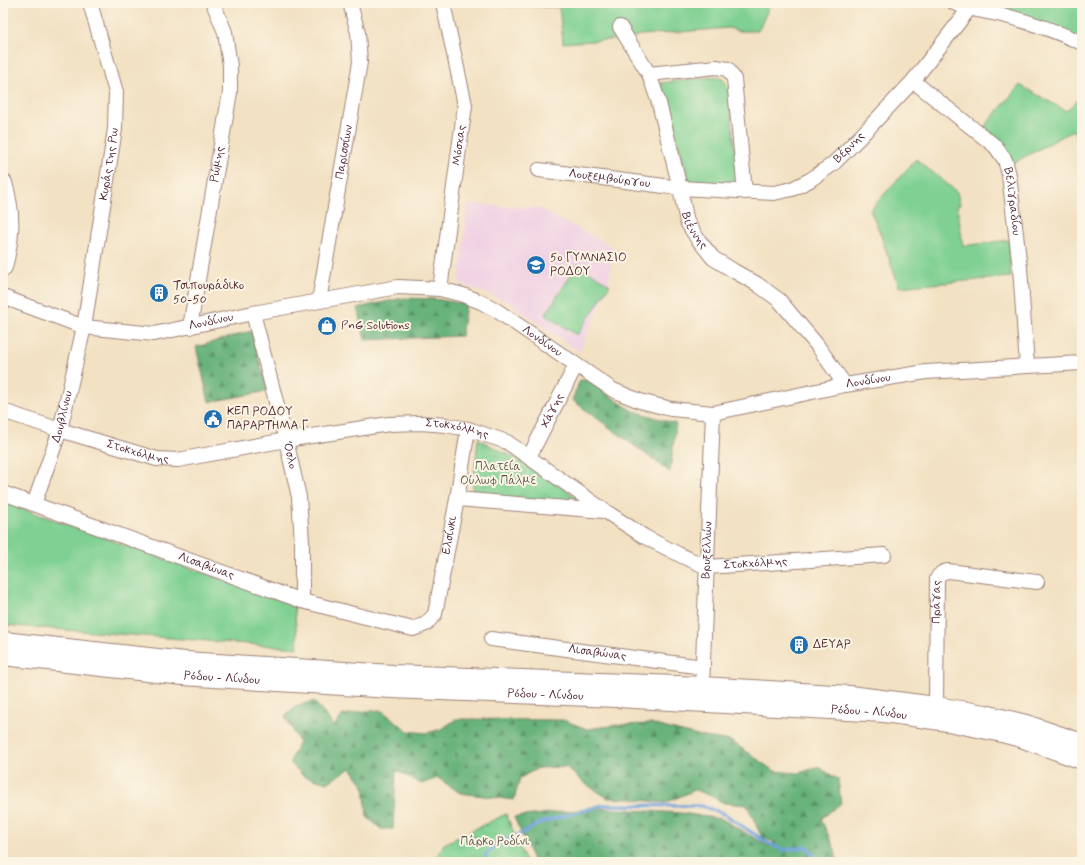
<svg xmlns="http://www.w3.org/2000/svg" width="1085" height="865" font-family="Mynerve,sans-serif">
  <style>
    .built { fill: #f0d0e4 }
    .green { fill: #7fd092; stroke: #64785e }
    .forest { fill: url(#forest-firs); stroke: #586854 }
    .park { fill: url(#park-tufts); stroke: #64785e }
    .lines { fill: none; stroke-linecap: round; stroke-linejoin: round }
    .stream { stroke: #70a3dc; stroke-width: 3.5 }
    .minor-casing { stroke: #9e8076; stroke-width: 16 }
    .major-casing { stroke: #9e8076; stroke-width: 20 }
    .minor { stroke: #fff; stroke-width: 14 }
    .major { stroke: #fff; stroke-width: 18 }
    .labels { text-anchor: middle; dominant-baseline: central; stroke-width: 4; stroke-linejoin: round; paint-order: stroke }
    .street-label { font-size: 12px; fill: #4a1f2b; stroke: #fcf5e5 }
    .poi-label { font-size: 12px; fill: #4a1f2b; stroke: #fcf5e5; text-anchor: start }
    .park-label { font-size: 12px; fill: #5a544a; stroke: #fcf5e5 }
  </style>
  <defs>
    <pattern id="forest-firs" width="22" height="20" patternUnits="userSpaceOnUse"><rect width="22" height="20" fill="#67b27c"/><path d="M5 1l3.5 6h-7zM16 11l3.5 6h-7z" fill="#579066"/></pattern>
    <pattern id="park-tufts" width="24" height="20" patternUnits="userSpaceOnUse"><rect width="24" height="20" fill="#7fd092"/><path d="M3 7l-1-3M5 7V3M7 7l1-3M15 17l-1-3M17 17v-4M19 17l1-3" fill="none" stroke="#6fb27e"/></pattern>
  </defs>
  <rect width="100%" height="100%" fill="#fcf5e5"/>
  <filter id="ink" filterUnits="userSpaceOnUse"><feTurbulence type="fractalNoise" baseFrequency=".025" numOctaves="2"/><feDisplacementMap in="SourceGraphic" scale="8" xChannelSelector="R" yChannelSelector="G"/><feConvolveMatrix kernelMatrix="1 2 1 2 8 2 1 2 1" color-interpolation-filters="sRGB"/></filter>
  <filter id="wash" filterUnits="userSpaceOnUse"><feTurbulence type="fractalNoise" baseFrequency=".012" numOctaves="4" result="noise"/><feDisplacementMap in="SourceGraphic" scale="16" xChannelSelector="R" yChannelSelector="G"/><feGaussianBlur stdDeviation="0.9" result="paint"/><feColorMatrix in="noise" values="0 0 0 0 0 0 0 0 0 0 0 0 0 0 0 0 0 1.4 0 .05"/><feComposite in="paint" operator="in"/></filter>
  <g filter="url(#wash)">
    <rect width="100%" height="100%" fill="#f2e1c2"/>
    <polygon class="built" points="468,204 538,208 613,247 608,288 579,352 509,302 459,283"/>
    <g class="green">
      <polygon points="499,3 771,3 758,31 738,31 729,28 641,35 624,39 563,43 559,7 499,6"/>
      <polygon points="959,3 1082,3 1082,41"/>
      <polygon points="713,77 723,79 729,90 739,189 690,185 660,83"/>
      <polygon points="1020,85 1066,111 1082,96 1082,145 1074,130 1008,166 980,132"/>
      <polygon points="916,159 957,192 960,205 957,205 963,246 1009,240 1011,277 899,287 877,225 870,210"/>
      <polygon points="578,264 610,285 577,335 545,315"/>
      <polygon points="3,502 294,605 298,648 3,625"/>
    </g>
    <g class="forest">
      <polygon points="403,298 435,299 466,304 461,336 365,340 357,308"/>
      <polygon points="251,331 268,391 209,402 196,347"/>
      <polygon points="580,380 587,380 631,410 676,424 670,472 572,400"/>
      <polygon points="314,701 334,726 343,715 366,711 381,710 408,731 426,733 442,729 456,719 563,720 587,729 617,725 651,724 698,736 731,741 774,771 799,773 818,767 838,779 841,803 821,819 835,850 837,862 534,862 514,817 598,808 681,813 722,819 768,846 775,842 762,838 747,805 724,803 709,795 695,790 665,803 633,799 608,798 584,783 566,767 538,768 520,778 514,800 460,793 438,778 421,784 396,770 393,829 381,829 367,817 364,786 351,768 327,783 303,776 290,762 299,742 285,716 296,706"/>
    </g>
    <g class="park">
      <polygon points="478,439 515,458 584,501 582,509 472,493"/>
      <polygon points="506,814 526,862 434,862 444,844"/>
    </g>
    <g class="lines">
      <polyline class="stream" points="484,862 487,853 499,843 518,835 543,822 603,805 702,806 724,814 766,842 783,850 807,847 820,862"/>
    </g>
  </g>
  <g filter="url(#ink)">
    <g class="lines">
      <g class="minor-casing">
        <g id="minor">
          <path d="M954 3C971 10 984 11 1002 15 1030 22 1056 31 1082 43"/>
          <path id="s1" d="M620 27 649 74 659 103 680 188 687 222 697 238 713 258 734 271 757 284 779 300 817 345 845 385"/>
          <polyline points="649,74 716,67 728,69 734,79 745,192"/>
          <path id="s2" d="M913 81 995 146 1005 160 1009 175 1020 268 1027 366"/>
          <path id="s3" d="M539 170 680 188 774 193 792 189 810 180 833 164 860 137 913 81 969 9"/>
          <path id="s4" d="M440 289 465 105 443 3"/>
          <path id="s5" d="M3 297 84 327 154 334 253 313 398 287 440 289 463 295 481 302 496 310 613 390 640 401 671 409 713 413 845 385 926 372 1082 363"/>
          <path id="s6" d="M319 301 360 62 358 33 350 3"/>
          <path id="s7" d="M253 313 286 440 299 497 302 542V601"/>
          <path id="s8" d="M190 327 230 92V66L225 32 213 3"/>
          <path id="s9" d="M3 411 60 430 157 459 178 460 286 440 389 424 421 423 446 425 468 429 507 442 605 511 645 537 682 556 707 567 884 555"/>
          <path id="s10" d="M529 457 576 365"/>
          <path id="s11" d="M3 493 302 601 413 629 426 624 435 614 457 499 468 429"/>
          <polyline points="457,499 604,511"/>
          <path id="s12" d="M34 504 60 430 84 327 115 129 116 92 90 3"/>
          <path id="s13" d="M491 639 703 667"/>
          <path id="s14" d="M702 686 713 413"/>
          <path id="s15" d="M936 706 937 579C939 574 942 572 948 571L1037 582"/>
        </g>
      </g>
      <g class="major-casing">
        <g id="major">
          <path d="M3 183C12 213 11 236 3 267"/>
          <polyline points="3,641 185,661 393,674 702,686 850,695 936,706 985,714 1026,724 1082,743"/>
          <path id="s16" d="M3 656 183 676 391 689 616 698 884 713 948 722 1002 733 1021 738 1082 760"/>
        </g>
      </g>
      <use href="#minor" class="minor"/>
      <use href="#major" class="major"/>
    </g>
  </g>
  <defs>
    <g id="school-disc" transform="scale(1)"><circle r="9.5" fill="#1f6fb2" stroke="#fcf5e5"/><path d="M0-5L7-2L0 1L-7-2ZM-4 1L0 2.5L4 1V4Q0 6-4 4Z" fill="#fff"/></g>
    <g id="building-disc" transform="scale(1)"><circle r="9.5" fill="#1f6fb2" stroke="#fcf5e5"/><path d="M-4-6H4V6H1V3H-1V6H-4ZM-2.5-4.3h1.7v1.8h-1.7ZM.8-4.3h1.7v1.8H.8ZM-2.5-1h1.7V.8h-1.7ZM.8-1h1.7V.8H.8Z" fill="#fff"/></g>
    <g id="shop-disc" transform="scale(1)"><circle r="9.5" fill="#1f6fb2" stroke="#fcf5e5"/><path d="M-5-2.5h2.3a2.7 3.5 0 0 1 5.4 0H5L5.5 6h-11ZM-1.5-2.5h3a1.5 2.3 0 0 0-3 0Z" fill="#fff"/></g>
    <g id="civic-disc" transform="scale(1)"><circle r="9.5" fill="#1f6fb2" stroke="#fcf5e5"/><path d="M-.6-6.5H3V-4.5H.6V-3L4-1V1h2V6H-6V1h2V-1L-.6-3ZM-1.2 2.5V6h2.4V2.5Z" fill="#fff"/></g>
  </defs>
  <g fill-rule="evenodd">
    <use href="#school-disc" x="536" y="265"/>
    <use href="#building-disc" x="159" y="293"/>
    <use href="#shop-disc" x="327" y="326"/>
    <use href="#civic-disc" x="213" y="419"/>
    <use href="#building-disc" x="799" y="645"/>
  </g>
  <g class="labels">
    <g class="street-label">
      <text stroke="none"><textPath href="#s4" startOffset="145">Μόσχας</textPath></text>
      <text stroke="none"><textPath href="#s3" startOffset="326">Βέρνης</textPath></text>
      <text stroke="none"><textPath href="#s6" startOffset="151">Παρισσίων</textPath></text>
      <text stroke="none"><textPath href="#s12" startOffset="349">Κυράς της Ρω</textPath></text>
      <text stroke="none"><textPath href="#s8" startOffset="165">Ρώμης</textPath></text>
      <text stroke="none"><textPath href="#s3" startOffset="71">Λουξεμβούργου</textPath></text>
      <text stroke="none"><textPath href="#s2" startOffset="164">Βελιγραδίου</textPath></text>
      <text stroke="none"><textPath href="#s1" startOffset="219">Βιέννης</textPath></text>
      <text stroke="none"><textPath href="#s5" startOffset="215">Λονδίνου</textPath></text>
      <text stroke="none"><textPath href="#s5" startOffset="563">Λονδίνου</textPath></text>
      <text stroke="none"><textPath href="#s5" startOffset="911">Λονδίνου</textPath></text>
      <text stroke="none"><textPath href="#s10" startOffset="52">Χάγης</textPath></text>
      <text stroke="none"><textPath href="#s12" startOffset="92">Δουβλίνου</textPath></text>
      <text stroke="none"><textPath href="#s9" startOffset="465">Στοκχόλμης</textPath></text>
      <text stroke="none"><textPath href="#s9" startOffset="141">Στοκχόλμης</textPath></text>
      <text stroke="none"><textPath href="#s7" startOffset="147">Όσλο</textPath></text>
      <text stroke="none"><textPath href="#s11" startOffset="540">Ελσίνκι</textPath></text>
      <text stroke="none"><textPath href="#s14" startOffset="136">Βρυξελλών</textPath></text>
      <text stroke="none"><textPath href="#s9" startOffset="802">Στοκχόλμης</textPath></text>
      <text stroke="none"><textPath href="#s11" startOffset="216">Λισαβώνας</textPath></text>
      <text stroke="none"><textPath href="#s15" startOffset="104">Πράγας</textPath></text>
      <text stroke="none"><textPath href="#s13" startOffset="107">Λισαβώνας</textPath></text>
      <text stroke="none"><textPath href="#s16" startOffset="220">Ρόδου - Λίνδου</textPath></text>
      <text stroke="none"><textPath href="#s16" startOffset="544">Ρόδου - Λίνδου</textPath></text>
      <text stroke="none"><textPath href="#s16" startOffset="868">Ρόδου - Λίνδου</textPath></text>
    </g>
    <g class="poi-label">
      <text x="550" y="258">5ο ΓΥΜΝΑΣΙΟ<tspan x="550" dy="14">ΡΟΔΟΥ</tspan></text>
      <text x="173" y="286">Τσιπουράδικο<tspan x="173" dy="14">50-50</tspan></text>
      <text x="341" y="326">PnG Solutions</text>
      <text x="227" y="412">ΚΕΠ ΡΟΔΟΥ<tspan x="227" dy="14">ΠΑΡΑΡΤΗΜΑ Γ</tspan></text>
      <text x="813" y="645">ΔΕΥΑΡ</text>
    </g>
    <g class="park-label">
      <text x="498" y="467">Πλατεία<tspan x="498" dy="14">Ούλωφ Πάλμε</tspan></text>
      <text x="495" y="842">Πάρκο Ροδίνι</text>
    </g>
  </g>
  <rect width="1085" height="865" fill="none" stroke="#fcf5e5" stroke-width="16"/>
</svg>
